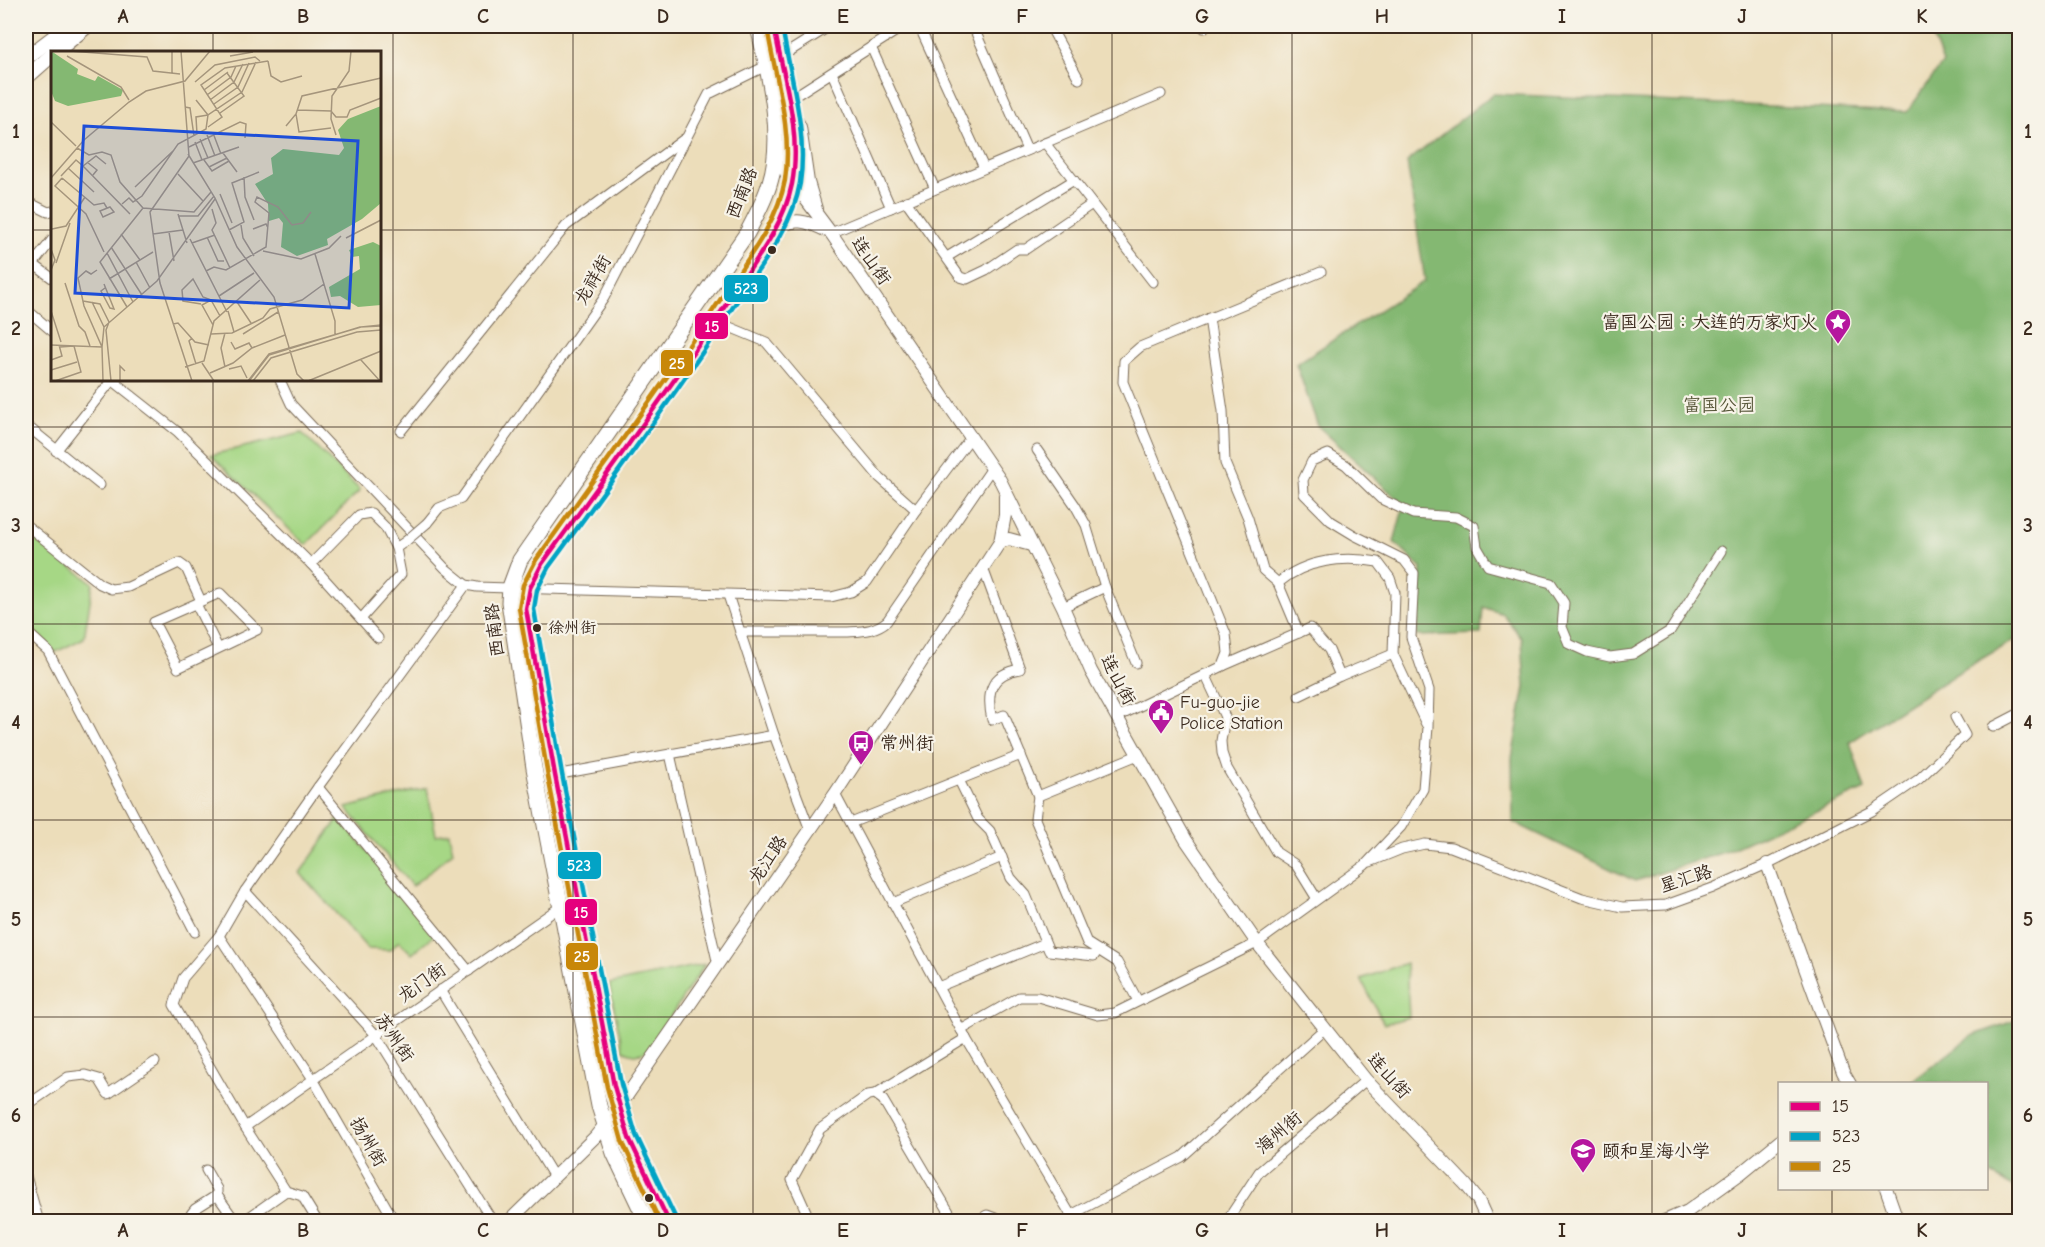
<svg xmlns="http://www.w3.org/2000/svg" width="2045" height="1247" font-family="'Comic Neue','LXGW WenKai TC',sans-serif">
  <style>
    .green { fill: #a6d785; stroke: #708052; stroke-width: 1.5 }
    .forest { fill: #84b872; stroke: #607148; stroke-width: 1.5 }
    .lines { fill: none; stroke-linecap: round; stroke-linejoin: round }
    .minor-casing { stroke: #796955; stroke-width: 11 }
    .tertiary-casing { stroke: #796955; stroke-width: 14 }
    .secondary-casing { stroke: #796955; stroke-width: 16 }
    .primary-casing { stroke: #796955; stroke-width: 17 }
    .minor { stroke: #fff; stroke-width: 9 }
    .tertiary { stroke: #fff; stroke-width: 12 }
    .secondary { stroke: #fff; stroke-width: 14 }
    .primary { stroke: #fff; stroke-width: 15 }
    .minor-bridge-casing { stroke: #796955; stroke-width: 11; stroke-linecap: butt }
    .minor-bridge { stroke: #fff; stroke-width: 9 }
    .bus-1-casing { stroke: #f7f3e8; stroke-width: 9 }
    .bus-2-casing { stroke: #f7f3e8; stroke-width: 9 }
    .bus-3-casing { stroke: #f7f3e8; stroke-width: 9 }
    .bus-1 { stroke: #e5007d; stroke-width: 4.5 }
    .bus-2 { stroke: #03a3c5; stroke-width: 4.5 }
    .bus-3 { stroke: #c88708; stroke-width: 4.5 }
    .grid { fill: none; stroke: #3b2a1e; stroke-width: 1.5; stroke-opacity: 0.55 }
    .bus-dot { fill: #3b2a1e; stroke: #f7f3e8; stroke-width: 2 }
    .labels { text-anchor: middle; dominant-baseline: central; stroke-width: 4.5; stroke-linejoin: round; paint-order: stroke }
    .bus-label { font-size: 16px; fill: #3b2a1e; stroke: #f7f3e8; text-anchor: start }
    .street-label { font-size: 18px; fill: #3b2a1e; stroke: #f7f3e8 }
    .poi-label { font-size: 18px; fill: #3b2a1e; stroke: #f7f3e8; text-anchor: start }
    .park-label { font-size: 18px; fill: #565538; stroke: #f7f3e8 }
    .inset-road { fill: none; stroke: #a5957c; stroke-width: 1.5 }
    .view { fill: #1d4ed8; fill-opacity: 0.15; stroke: #1d4ed8; stroke-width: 3 }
    .inset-edge { fill: none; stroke: #3b2a1e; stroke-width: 3 }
    .line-badge { stroke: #f7f3e8; stroke-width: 2 }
    .badge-label { font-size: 16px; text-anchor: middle; font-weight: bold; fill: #fff }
    .neatline { fill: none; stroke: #3b2a1e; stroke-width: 2 }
    .grid-label { font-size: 20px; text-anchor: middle; font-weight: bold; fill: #3b2a1e }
  </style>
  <rect width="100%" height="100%" fill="#f7f3e8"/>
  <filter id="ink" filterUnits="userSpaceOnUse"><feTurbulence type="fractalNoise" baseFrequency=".0167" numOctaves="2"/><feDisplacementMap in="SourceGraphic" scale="12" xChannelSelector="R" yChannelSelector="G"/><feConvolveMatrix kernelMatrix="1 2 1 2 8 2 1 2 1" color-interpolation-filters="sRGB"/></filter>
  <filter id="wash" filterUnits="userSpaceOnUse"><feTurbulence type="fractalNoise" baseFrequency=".008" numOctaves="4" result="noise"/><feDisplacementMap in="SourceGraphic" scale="24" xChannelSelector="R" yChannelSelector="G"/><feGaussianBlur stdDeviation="1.35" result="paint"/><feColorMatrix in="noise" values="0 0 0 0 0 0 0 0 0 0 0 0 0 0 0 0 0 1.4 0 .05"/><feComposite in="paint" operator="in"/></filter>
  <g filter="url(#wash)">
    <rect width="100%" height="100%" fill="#ecddba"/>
    <g class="green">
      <polygon points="302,433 360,490 306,545 211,455"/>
      <polygon points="32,538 93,583 84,638 52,654 43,639 26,626 26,546"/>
      <polygon points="427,788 436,835 449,833 453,852 412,886 346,808"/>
      <polygon points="339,818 437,933 412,954 399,941 390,950 368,949 300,873"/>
      <polygon points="1406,963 1409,1017 1384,1024 1361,979"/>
      <path d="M705 964 649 1049C639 1056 633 1055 623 1050L609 984Z"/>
    </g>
    <g class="forest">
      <polygon points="1929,26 2019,26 2019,637 1959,672 1850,742 1865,789 1727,851 1635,881 1513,822 1512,758 1525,687 1522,639 1503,614 1483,607 1481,634 1417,636 1421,568 1394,542 1404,505 1318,426 1296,364 1425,281 1407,162 1493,94 1907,112 1943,63"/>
      <polygon points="2019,1019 2020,1019 2019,1190 1987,1173 1986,1084 1910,1083 1972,1036"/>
    </g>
  </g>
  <g filter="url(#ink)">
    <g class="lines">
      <g class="minor-casing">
        <g id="minor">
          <polyline points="919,26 984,168"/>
          <polyline points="973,26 1027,150"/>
          <polyline points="1050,26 1079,79"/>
          <polyline points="1204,28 1204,26"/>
          <polyline points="871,47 935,189"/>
          <polyline points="832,73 891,208"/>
          <polyline points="787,101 904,26"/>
          <polyline points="1045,143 1153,282"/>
          <polyline points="26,201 48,212 52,211"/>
          <polyline points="906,201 960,277 967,279 986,270 1017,249 1026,249 1092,204"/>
          <polyline points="831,233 1161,94"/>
          <polyline points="947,257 1074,180"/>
          <polyline points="33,264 52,278"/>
          <polyline points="26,273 52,240"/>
          <polyline points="26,309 52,331"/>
          <polyline points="1209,318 1223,411 1225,463 1248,518 1263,570 1278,583 1299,633"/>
          <polyline points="715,321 766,342 880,478 916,510"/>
          <polyline points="112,380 178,432 311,564 378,638"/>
          <polyline points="280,380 291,404 445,568 466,585 477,587 831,597 851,592 867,582 916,510 971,437"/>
          <polyline points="26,425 100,485"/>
          <polyline points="401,431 566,226 684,139"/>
          <polyline points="1037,450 1075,505 1086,525 1105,587 1136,663"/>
          <polyline points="56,451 112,380"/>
          <polyline points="427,523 439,508 461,499 604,298 709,94 766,66 830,26"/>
          <polyline points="26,525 100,584 111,589 128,587 179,563 186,568 201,601"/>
          <polyline points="311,564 359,515 371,513 385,527 396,548 406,541"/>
          <path d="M983 568 1020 669C990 674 986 693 992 720L1004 715 1038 796 1035 819 1087 943 1117 962 1138 1001"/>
          <path d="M1278 583C1306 559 1344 556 1378 562L1390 578 1395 593 1393 654"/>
          <polygon points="220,593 257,630 178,668 154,622"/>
          <polyline points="728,595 774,735 810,830"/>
          <polyline points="196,604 218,648"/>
          <polyline points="1063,607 1105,587"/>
          <polyline points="361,619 401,574 396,548"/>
          <polyline points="26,631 48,651 195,932"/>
          <path d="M740 632H848C863 631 875 631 887 621L992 468"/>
          <polyline points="1223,666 1310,628 1329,650 1340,676"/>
          <polyline points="1205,674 1225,717 1221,741 1222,753 1227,768 1276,852 1296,865 1317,899"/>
          <polyline points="1299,696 1340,676 1393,654 1426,724"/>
          <polyline points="1117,717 1223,666 1228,653 1226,634 1123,382 1124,361 1140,347 1321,272"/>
          <polyline points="1993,727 2020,713"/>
          <polyline points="670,754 718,965"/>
          <polyline points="555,775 774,735"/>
          <polyline points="959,780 978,819 990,831 1011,878 1026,895 1049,951 1094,956 1098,950"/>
          <polyline points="318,787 469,971"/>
          <polyline points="835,794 961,1030 1075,1222"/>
          <polyline points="1038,796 1138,755"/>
          <polyline points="851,823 1021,755"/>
          <polyline points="1370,862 1402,849 1425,844 1451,847 1582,898 1622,907 1666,905 1713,888 1767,864 1872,811 1919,779 1965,735 1955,717"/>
          <polyline points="245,891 376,1035 493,1222"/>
          <polyline points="893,903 1002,857"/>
          <polyline points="219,936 313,1079 395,1222"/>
          <polyline points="938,987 1045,943"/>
          <polyline points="440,990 554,1177"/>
          <polyline points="961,1030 1019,997 1038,997 1098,1015 1115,1013 1257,943 1365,865 1401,827 1423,789 1428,727 1429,690 1411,637 1414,573 1404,560 1354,535 1331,521 1304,494 1303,480 1312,461 1328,454 1346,465 1381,499 1413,514 1456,517 1474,526 1477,547 1488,566 1551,583 1564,603 1562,627 1569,644 1587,652 1610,657 1633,654 1670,631 1721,551"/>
          <polyline points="875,1094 966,1038"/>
          <polyline points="26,1106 68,1077 85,1075 99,1079 108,1094 155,1062"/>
          <polyline points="245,1127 560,907"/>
          <polyline points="206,1170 217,1189 217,1195 236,1222"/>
          <polyline points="26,1176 39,1222"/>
          <polyline points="1071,1215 1182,1157 1325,1028"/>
          <polyline points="194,1222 191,1214 195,1209 217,1195"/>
          <polyline points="242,1222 286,1191"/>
          <polyline points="318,1222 302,1196 286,1191 245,1127 174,1005 183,978 219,936 245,891 318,787 466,585"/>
          <polyline points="809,1222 809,1218 792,1180 820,1129 868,1095 875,1094 883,1100 955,1222"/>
          <polyline points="975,1222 987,1215 995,1218 997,1222"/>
          <polyline points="1226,1222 1259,1172 1366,1080"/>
        </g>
      </g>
      <g class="tertiary-casing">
        <g id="tertiary">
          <polyline points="793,112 800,127 808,182 816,209"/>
          <polyline points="782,131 786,173 831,233 1000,480 1063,607 1091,671 1186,840 1257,943 1366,1080 1466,1185 1478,1200 1488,1222"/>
          <path d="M775 230C793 216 807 221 827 231"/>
          <polyline points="1000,542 1009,539 1031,545"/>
          <polyline points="1767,864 1843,1072 1850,1084"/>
          <polyline points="1886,1188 1898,1222"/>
          <polyline points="508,1222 595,1137 619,1107 835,794 1000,542 1005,515 1005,496"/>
          <polyline points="1662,1222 1688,1211 1741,1173 1780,1141"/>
        </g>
      </g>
      <g class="secondary-casing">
        <g id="secondary">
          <polyline points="56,52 87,26"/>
          <polyline points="26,58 68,26"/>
          <polyline points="26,78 52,55"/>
        </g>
      </g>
      <g class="primary-casing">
        <g id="primary">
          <path d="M647 1222 614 1153 599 1106 534 768 509 602 510 587 520 560 747 233C756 216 765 200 770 182 785 135 768 72 758 26"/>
          <path d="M669 1222 629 1138 614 1086 555 775 526 609 530 588 542 564C606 475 673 386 733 294 756 258 784 225 792 183 801 137 781 72 774 26"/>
        </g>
      </g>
      <use href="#minor" class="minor"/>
      <use href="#tertiary" class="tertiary"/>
      <use href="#secondary" class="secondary"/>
      <use href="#primary" class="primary"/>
      <g class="minor-bridge-casing">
        <polyline id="minor-bridge" points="406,541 427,523"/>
      </g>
      <use href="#minor-bridge" class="minor-bridge"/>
      <g class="bus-1-casing">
        <path id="bus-1" d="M669 1222 629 1138 614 1086 555 775 526 609 530 588 542 564C604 478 668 392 727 303 751 266 783 229 792 184 802 132 783 77 774 26"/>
      </g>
      <g class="bus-2-casing">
        <path id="bus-2" d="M676 1219 636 1135 621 1084 562 774 534 609 537 590 548 568C611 482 674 396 733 307 758 269 792 230 800 183 808 131 790 77 782 26"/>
      </g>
      <g class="bus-3-casing">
        <path id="bus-3" d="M660 1222 622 1141 607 1087 548 776 519 608 523 585 536 560C597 474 661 388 720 300 744 263 777 225 785 180 793 130 775 77 767 27"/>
      </g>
      <use href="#bus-1" class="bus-1"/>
      <use href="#bus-2" class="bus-2"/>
      <use href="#bus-3" class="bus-3"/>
    </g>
  </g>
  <path class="grid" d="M213 26V52M393 26V1222M573 26V1222M753 26V1222M933 26V1222M1112 26V1222M1292 26V1222M1472 26V1222M1652 26V1222M1832 26V1084M26 230H52M380 230H2020M213 380V1222M26 427H2020M26 624H2020M26 820H2020M26 1017H2020M1832 1188V1222"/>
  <defs>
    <g id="sight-pin" transform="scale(1.35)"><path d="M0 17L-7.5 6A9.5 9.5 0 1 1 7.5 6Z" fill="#b5179e" stroke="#f7f3e8"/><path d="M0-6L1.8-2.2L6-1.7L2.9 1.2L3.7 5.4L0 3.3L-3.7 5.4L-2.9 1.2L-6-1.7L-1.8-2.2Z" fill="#fff"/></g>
    <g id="civic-pin" transform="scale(1.35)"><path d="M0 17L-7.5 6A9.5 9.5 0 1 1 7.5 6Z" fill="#b5179e" stroke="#f7f3e8"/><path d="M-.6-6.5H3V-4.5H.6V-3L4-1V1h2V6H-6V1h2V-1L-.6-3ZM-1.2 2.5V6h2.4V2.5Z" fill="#fff"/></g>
    <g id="bus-pin" transform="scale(1.35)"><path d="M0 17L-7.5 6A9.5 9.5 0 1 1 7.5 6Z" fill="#b5179e" stroke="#f7f3e8"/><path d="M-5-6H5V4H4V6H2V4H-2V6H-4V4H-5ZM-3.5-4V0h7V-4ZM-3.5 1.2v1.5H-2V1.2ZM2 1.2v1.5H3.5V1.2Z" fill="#fff"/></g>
    <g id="school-pin" transform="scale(1.35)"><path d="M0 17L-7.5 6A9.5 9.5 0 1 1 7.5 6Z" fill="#b5179e" stroke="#f7f3e8"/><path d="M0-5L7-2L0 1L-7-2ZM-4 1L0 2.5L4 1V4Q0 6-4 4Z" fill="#fff"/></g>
  </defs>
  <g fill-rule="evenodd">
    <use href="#sight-pin" x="1838" y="322"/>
    <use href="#civic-pin" x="1161" y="712"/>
    <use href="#bus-pin" x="861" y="743"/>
    <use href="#school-pin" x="1583" y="1151"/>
  </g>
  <g class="bus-dot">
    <circle cx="772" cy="250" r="5"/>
    <circle cx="537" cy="628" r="5"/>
    <circle cx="649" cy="1198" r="5"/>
  </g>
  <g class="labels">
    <g class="bus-label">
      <text x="548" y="628">徐州街</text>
    </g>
    <g class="street-label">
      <text transform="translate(742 193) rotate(-68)">西南路</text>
      <text transform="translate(871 261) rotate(55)">连山街</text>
      <text transform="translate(593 280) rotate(-60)">龙祥街</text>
      <text transform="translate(495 630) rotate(-97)">西南路</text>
      <text transform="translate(1118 680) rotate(62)">连山街</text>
      <text transform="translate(768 860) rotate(-56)">龙江路</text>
      <text transform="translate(1686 879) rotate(-18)">星汇路</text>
      <text transform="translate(422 983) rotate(-35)">龙门街</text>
      <text transform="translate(394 1038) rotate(55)">苏州街</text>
      <text transform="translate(1389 1076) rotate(48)">连山街</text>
      <text transform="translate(1279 1133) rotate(-41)">海州街</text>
      <text transform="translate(368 1142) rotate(60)">扬州街</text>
    </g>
    <g class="poi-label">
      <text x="1818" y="322" text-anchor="end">富国公园：大连的万家灯火</text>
      <text x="1180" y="702">Fu-guo-jie<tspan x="1180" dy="21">Police Station</tspan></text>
      <text x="880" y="743">常州街</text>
      <text x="1602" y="1151">颐和星海小学</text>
    </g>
    <g class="park-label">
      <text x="1719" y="405">富国公园</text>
    </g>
  </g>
  <g transform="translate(51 51)">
    <rect width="330" height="330" fill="#ecddba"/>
    <path d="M0 0 27 18 26 23 44 30 47 25 72 39 70 45 17 55 4 50 0 40ZM330 55V152L311 168 276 188 277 194 246 205 230 196 232 172 228 167 218 170 217 153 204 133 222 123 220 107 232 98 288 104 293 97 287 79 297 68ZM322 191 330 195V254L307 256 289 245 280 246 278 236 309 218 308 205 301 206 298 199Z" fill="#84b872"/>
    <path class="inset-road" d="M19 0 96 6 102 20 129 23M121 0V22M130 0 138 105 99 161 109 232 141 330M16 5 70 36 78 49M179 5 202 1M217 10 220 25 230 31 251 25M144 31 164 14 204 6 209 10M153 39 177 21M156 44 180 26 185 15M145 49 157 64M159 49 183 31 192 13M163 53 187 36 198 12M134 56 139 57 143 85M246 59 280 60 285 66H296L299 59 330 47M169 62 193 45 176 22M245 63 248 81 280 77M0 71 25 95M235 75 245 63 251 45 330 27M157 76 171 66 150 34 174 17 217 10M162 82 170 103M146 83 145 66 157 64M156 84 164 105M285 84 280 68 281 45 298 20 300 0M149 88 157 107M144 91 151 109M138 96 189 71 195 73 194 87M26 97 38 104 51 101 60 104 69 131 92 157 143 161 160 141M172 102 186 121M137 103 164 147 186 196 223 246 246 323 253 330M153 109 161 120 178 110M36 111 46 119 42 124M142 112 188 96M32 115 79 163M158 116 176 107M17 117 43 141M127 123 152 150M10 125 25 109 32 115 45 105 55 113M193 126 194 146 203 169M0 127 33 89 78 51 95 40 134 30 159 0M11 127 4 135 35 163 53 201M11 127 43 154 53 152 56 157M84 136 122 100M169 143 181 172M71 153 78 147 82 151 91 145 127 93 155 78 157 64 191 41 205 11M59 156 63 161 52 166 49 160ZM161 158 165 172 161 179 179 217M127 163 136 192M128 165H147L163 145M190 174 192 187 203 205M1 178 15 175 34 146M202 178 215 173 217 177M178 179 193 171 181 132 208 121M118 181 123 210M70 183 89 209M102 183 132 179M156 186 167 210H173M295 187 330 169M139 188 176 261M141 192 164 184M60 196 91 244M0 198 4 209 0 219M212 200 250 208 278 197 290 185M56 202 82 251M264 203 284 270V284M85 211 99 237M5 212 19 172M46 219 40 223 35 220 27 227 33 255 51 296 52 330M155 220 163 216 175 219 215 196 218 162 204 151 206 146 227 156 241 174 252 172 260 161M58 228 102 201M14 232 28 275 34 281 39 295M53 233 63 258 59 257 50 240 54 237M168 245 203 222M32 250 49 253 58 271 55 279 60 330M41 251 53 276M186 251 200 272M150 253 132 250 131 239 142 228 152 246 160 249M76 256 49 211 92 157M0 260 10 291M177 260 183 281M122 273 127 272 144 291 158 294M162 274 151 254 160 249 169 265M160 283 181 282 212 267 219 258 251 249 273 233M192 283 227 261M141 287 138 290 145 313M180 291 184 298 198 292 201 297M0 294 51 296M51 296 53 276 106 230 164 148M0 309 11 305 8 294M310 309 329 330M151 312 163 330M134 316 153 310 163 270 209 229M174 316 170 297 174 282M178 318 190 315 196 327M0 319 26 311M159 322 182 312 201 297 234 284M4 330 30 321 23 295 9 296M69 330V315L74 320M197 330 218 303 310 276 330 274M198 330 218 304 309 276 330 275M202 330 220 307 306 281 330 279M257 330 330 300"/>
    <path class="view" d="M33 75 307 90 298 257 24 242Z"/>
    <rect width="330" height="330" class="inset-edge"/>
  </g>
  <g class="line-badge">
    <rect x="723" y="274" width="46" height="29" rx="6" fill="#03a3c5"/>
    <rect x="694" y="312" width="35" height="28" rx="6" fill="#e5007d"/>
    <rect x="660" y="349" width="34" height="28" rx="6" fill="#c88708"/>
    <rect x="557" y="851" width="45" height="29" rx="6" fill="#03a3c5"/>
    <rect x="564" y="898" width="34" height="28" rx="6" fill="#e5007d"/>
    <rect x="565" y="942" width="34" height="29" rx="6" fill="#c88708"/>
  </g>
  <g class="badge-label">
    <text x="746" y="294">523</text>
    <text x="712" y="332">15</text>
    <text x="677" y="369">25</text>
    <text x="579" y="871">523</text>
    <text x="581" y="918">15</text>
    <text x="582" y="962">25</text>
  </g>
  <rect width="2045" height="1247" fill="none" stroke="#f7f3e8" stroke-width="66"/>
  <rect x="1778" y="1082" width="210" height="108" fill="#f7f3e8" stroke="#aca397" stroke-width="1.5"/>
  <rect x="1790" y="1102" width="30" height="9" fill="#e5007d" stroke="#aca397" stroke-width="1.5"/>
  <text x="1832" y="1112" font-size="18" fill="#3b2a1e">15</text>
  <rect x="1790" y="1132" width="30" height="9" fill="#03a3c5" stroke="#aca397" stroke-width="1.5"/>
  <text x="1832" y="1142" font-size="18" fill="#3b2a1e">523</text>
  <rect x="1790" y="1162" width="30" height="9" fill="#c88708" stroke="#aca397" stroke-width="1.5"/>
  <text x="1832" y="1172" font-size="18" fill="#3b2a1e">25</text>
  <rect x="33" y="33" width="1979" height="1181" class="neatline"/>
  <g class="grid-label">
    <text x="123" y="23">A</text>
    <text x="303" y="23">B</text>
    <text x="483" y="23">C</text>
    <text x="663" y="23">D</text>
    <text x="843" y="23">E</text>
    <text x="1022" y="23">F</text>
    <text x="1202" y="23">G</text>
    <text x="1382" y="23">H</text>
    <text x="1562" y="23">I</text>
    <text x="1742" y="23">J</text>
    <text x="1922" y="23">K</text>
    <text x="16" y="138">1</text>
    <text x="2028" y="138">1</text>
    <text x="16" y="335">2</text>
    <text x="2028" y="335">2</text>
    <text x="16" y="532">3</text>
    <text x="2028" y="532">3</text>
    <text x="16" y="729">4</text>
    <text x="2028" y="729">4</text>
    <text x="16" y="926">5</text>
    <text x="2028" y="926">5</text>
    <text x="16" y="1122">6</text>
    <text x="2028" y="1122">6</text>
    <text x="123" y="1237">A</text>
    <text x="303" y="1237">B</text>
    <text x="483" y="1237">C</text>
    <text x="663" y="1237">D</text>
    <text x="843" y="1237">E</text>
    <text x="1022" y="1237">F</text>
    <text x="1202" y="1237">G</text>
    <text x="1382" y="1237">H</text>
    <text x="1562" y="1237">I</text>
    <text x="1742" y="1237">J</text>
    <text x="1922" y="1237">K</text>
  </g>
</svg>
